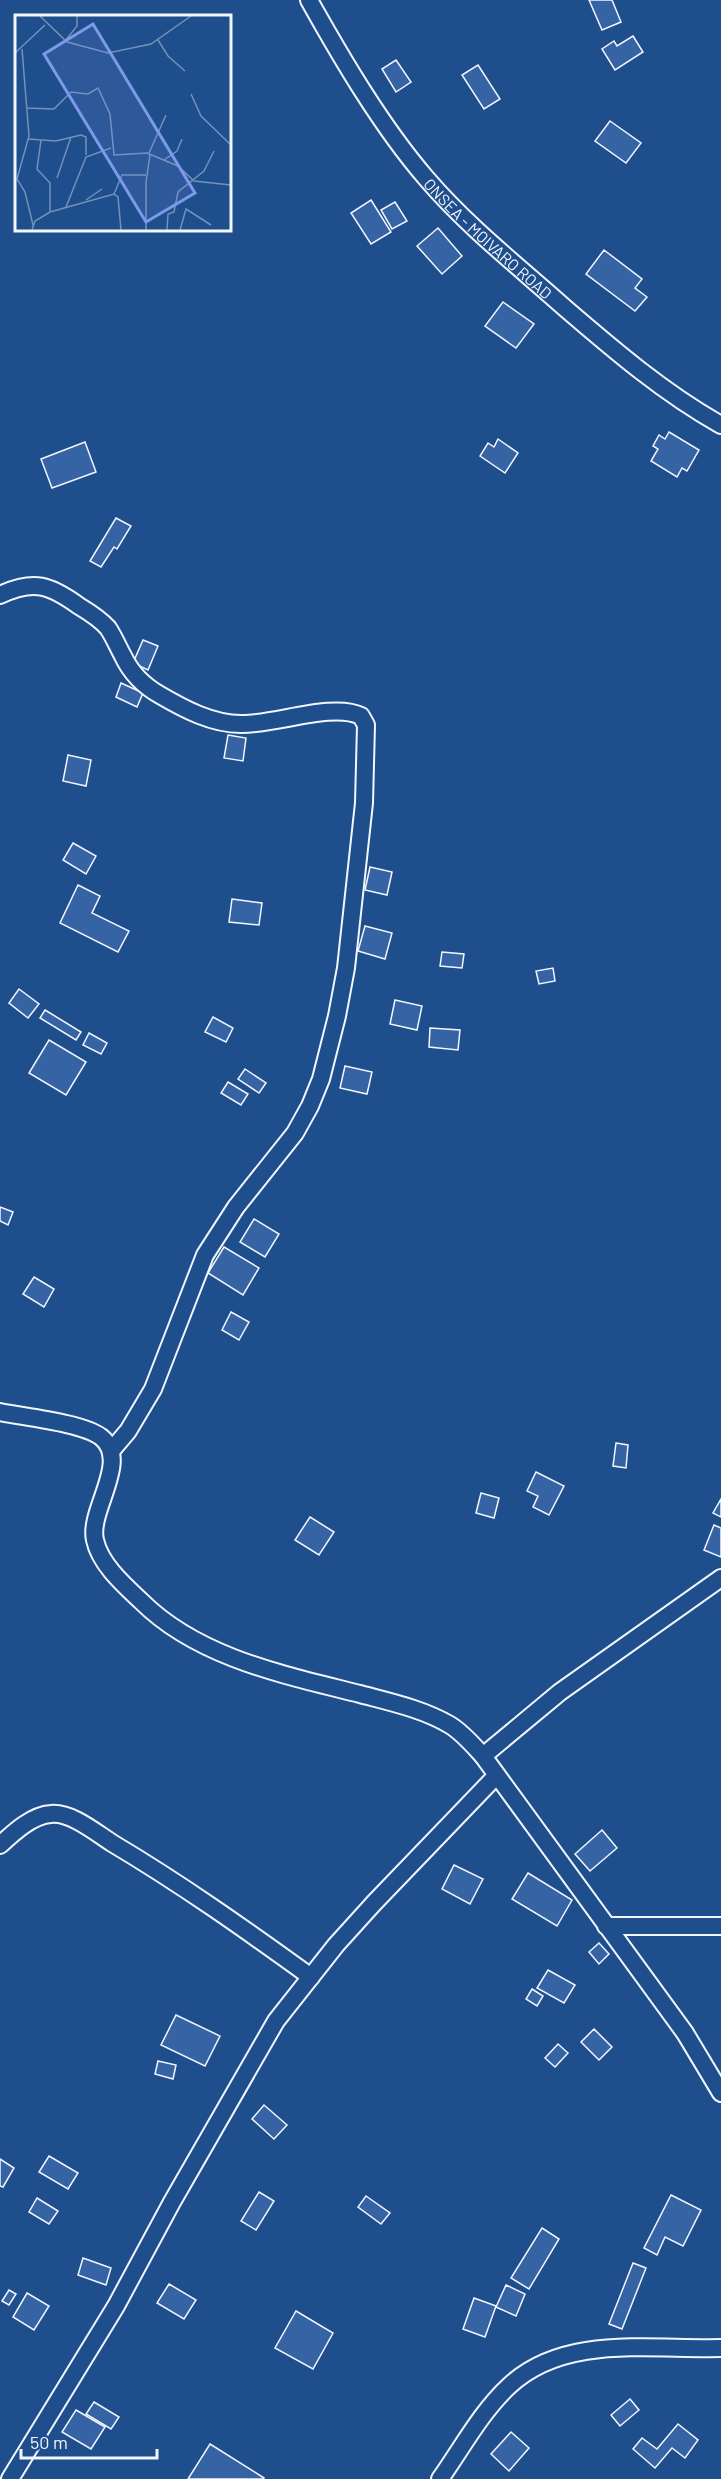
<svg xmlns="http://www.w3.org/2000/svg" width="721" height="2479" font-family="Barlow,sans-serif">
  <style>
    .building { fill: #3563a3; stroke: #f2f6ff; stroke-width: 1.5 }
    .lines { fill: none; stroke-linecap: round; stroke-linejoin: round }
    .street-casing { stroke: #f2f6ff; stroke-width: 20 }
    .street { stroke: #1f4e8c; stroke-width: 16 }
    .labels { text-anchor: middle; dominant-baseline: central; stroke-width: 4.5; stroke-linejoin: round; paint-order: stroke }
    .street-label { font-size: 16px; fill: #f2f6ff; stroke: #1f4e8c }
    .inset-road { fill: none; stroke: #7391ba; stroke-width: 1.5 }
    .view { fill: #7d9aea; fill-opacity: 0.15; stroke: #7d9aea; stroke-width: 3 }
    .inset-edge { fill: none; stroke: #f2f6ff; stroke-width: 3 }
  </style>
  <rect width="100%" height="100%" fill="#1f4e8c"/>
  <g class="building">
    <polygon points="589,0 612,0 621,22 602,30"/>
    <polygon points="633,36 643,52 615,70 602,49 614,41 617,46"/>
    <polygon points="396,60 411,82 396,92 382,69"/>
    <polygon points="478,65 500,99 484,109 462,75"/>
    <polygon points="610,121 641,143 626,163 595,141"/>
    <polygon points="371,200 391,232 371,244 351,213"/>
    <polygon points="395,202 407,221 392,229 381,210"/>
    <polygon points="438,228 462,256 442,274 417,246"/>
    <polygon points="604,250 642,279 635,288 647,297 635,311 586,274"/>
    <polygon points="503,302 534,324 516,348 485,326"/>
    <polygon points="669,432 699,450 687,471 682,468 677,477 651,461 658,449 653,446 659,435 665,439"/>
    <polygon points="498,439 518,453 505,473 480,456 488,443 494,447"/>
    <polygon points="85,442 96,472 52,488 41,459"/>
    <polygon points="116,518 131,526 117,549 114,547 101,567 90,561"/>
    <polygon points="143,640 158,646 148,670 133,663"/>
    <polygon points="121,683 143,693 137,707 116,697"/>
    <polygon points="228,735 246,738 243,761 224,758"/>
    <polygon points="68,755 91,760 86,786 63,781"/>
    <polygon points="73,843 96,856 86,874 63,860"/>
    <polygon points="370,867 392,872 387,895 365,890"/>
    <polygon points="78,885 100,896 92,913 129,931 118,952 60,923"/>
    <polygon points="232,899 262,903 259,925 229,922"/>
    <polygon points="365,926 392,933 385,959 358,951"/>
    <polygon points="442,952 464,954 462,968 440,966"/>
    <polygon points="553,968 555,981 539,984 536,971"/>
    <polygon points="19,989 39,1004 28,1018 9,1003"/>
    <polygon points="395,1000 422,1006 417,1030 390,1024"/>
    <polygon points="45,1010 81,1032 76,1040 40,1018"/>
    <polygon points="213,1017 233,1028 226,1042 205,1032"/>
    <polygon points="430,1028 460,1030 458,1050 429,1047"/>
    <polygon points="89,1033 107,1043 101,1054 83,1045"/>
    <polygon points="49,1040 86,1062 66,1095 29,1073"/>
    <polygon points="345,1066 372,1072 367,1094 340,1088"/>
    <polygon points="245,1069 266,1083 259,1093 238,1079"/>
    <polygon points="228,1082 248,1094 241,1105 221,1093"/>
    <polygon points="0,1207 13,1212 8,1225 0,1221"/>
    <polygon points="254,1219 279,1234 265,1257 240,1242"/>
    <polygon points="224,1247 259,1268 243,1295 208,1273"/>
    <polygon points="34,1277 54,1289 44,1307 23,1294"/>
    <polygon points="231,1312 249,1322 239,1340 222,1330"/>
    <polygon points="616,1443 628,1445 626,1468 613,1466"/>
    <polygon points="536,1472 564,1486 549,1515 533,1507 538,1496 527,1491"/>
    <polygon points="481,1493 499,1498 494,1518 476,1513"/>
    <polygon points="721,1499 721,1517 713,1513"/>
    <polygon points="310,1517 334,1532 319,1555 295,1540"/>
    <polygon points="714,1525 721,1528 721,1557 704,1550"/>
    <polygon points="602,1830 617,1848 590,1871 575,1854"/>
    <polygon points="454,1865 483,1879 470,1904 442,1889"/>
    <polygon points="528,1873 572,1900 557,1926 512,1899"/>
    <polygon points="599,1943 609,1954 599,1964 589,1952"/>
    <polygon points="548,1970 575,1985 564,2003 537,1988"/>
    <polygon points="532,1989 543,1996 537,2006 526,1999"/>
    <polygon points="176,2015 220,2036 205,2066 161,2045"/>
    <polygon points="594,2029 612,2047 599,2060 581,2042"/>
    <polygon points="558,2044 568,2053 555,2067 545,2058"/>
    <polygon points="158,2061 176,2065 173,2079 155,2074"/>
    <polygon points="264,2105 287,2125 274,2139 252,2119"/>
    <polygon points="49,2156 78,2173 68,2189 39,2172"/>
    <polygon points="0,2159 14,2168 3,2187 0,2186"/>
    <polygon points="259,2192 274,2201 256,2230 241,2221"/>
    <polygon points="671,2195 701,2210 683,2246 665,2237 657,2255 644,2248"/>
    <polygon points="366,2196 390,2213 381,2224 358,2207"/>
    <polygon points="37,2198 58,2211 49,2224 29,2212"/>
    <polygon points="542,2228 559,2239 529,2289 511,2278"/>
    <polygon points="83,2258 111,2268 106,2285 78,2275"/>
    <polygon points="633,2263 646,2268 622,2329 609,2324"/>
    <polygon points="169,2284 196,2300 184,2319 157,2303"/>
    <polygon points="506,2285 525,2294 516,2316 496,2307"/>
    <polygon points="9,2290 16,2294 9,2305 2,2301"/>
    <polygon points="27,2293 49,2306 34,2330 13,2317"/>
    <polygon points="474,2298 496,2306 485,2337 463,2329"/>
    <polygon points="296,2311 333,2333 313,2369 275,2348"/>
    <polygon points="630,2399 639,2410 620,2426 611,2415"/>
    <polygon points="94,2402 119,2417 111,2429 86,2414"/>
    <polygon points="76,2410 105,2427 91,2449 62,2432"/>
    <polygon points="678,2424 698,2440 685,2458 672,2448 655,2468 633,2449 642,2438 657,2449"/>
    <polygon points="511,2432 529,2448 509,2471 491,2454"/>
    <polygon points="210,2444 264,2478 263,2479 188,2479"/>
  </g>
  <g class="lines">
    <g class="street-casing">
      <g id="street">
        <path id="s1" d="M309 0C342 59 382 127 426 178 467 226 518 266 565 308 615 351 664 393 721 425"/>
        <path d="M0 595C34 579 50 585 79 606 89 612 100 619 108 628 114 637 118 647 123 656 131 673 144 686 160 695 184 709 212 724 241 724 274 725 333 702 361 716L366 725 364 803 346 968 337 1016 321 1079 310 1106 295 1133 236 1207 205 1255 153 1389 128 1431 111 1451"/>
        <path d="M0 1412C24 1417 83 1423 101 1437 131 1461 88 1510 95 1540 100 1564 124 1585 141 1601 198 1658 285 1675 360 1694 390 1702 423 1709 450 1725 463 1733 473 1745 483 1756L685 2033 721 2093"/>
        <polyline points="483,1756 560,1692 721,1578"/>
        <path d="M0 1845C13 1833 32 1815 51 1814 71 1812 95 1832 112 1843 181 1884 246 1930 311 1977"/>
        <polyline points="606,1926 721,1926"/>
        <polyline points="10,2479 116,2306 172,2202 276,2021 336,1945 374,1903 496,1776"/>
        <path d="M440 2479C462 2448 481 2412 509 2386 564 2334 651 2350 721 2348"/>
      </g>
    </g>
    <use href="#street" class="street"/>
  </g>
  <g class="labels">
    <g class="street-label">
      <text stroke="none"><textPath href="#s1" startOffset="300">ONSEA - MOIVARO ROAD</textPath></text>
    </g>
  </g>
  <g transform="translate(15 15)">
    <rect width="216" height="216" fill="#1f4e8c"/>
    <path class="inset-road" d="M25 1 52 27 93 38 136 29 176 1M143 25 153 41 170 56M50 26 62 11V1M7 34 14 121 2 164 10 177 18 210M0 38 30 10M176 79 186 101 216 130M11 93 39 94 56 77 73 79 83 73 95 99 99 140 132 138 163 151 179 166 216 170M66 120 71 122V140M13 124 41 126 66 120M26 125 22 154 35 168V197M134 138 151 100M149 145 162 136 167 124M42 163 56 122M99 179 107 160H131M71 185 87 174M51 192 71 142 96 133M17 215 20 206 35 197 99 179 103 182 106 215M131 215V167L135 140M152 215 153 199 159 197 163 177 189 156 199 136M165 215 171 194 196 210"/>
    <path class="view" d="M78 9 180 178 131 207 29 39Z"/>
    <rect width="216" height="216" class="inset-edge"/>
  </g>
  <path d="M21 2449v9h136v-9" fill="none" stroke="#f2f6ff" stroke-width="3"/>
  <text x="30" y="2449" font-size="18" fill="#f2f6ff" stroke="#1f4e8c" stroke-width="4.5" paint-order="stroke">50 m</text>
</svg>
